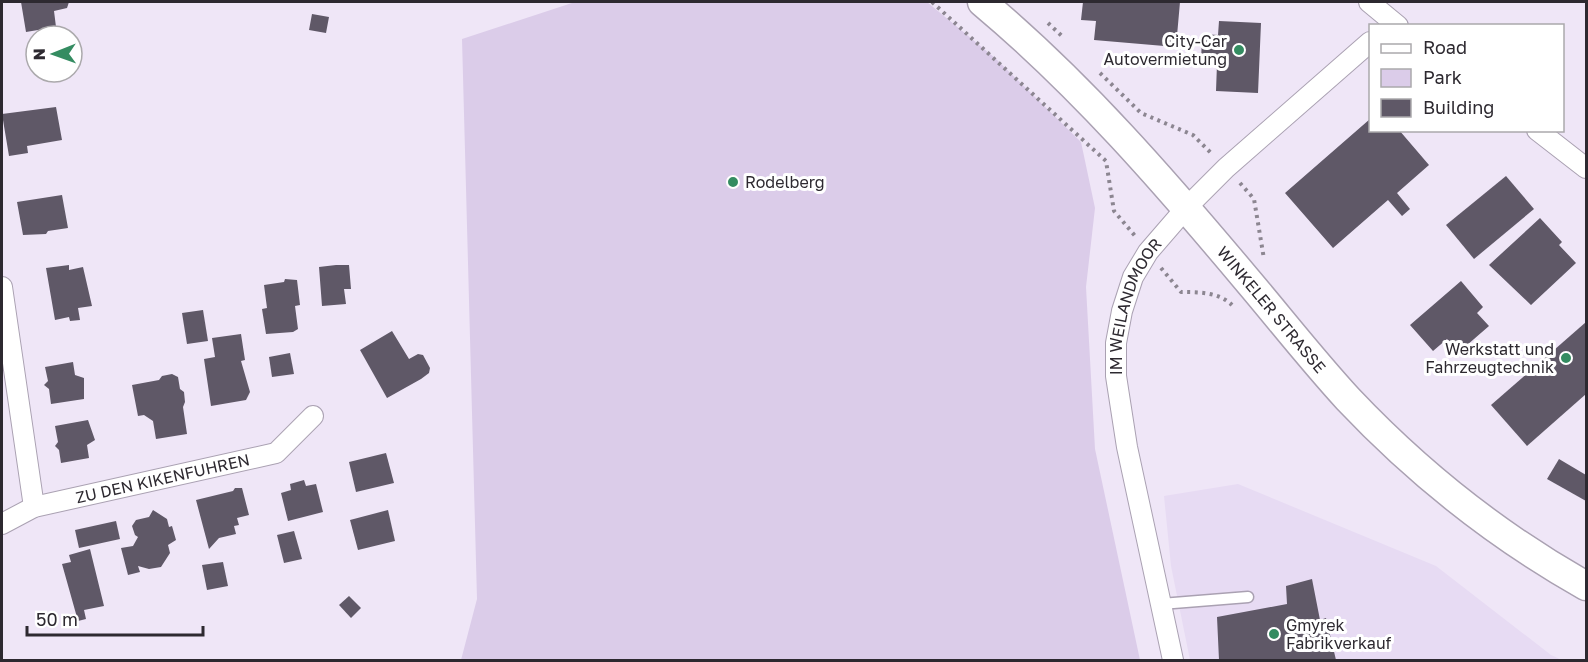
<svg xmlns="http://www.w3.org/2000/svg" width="1588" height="662" font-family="'Golos Text',sans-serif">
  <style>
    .built { fill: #e7dbf3 }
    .green { fill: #dbcce9 }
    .building { fill: #5f5867 }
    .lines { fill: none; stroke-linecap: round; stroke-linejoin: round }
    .lane-casing { stroke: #aaa1b2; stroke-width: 13 }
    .street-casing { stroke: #aaa1b2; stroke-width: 22 }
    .secondary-casing { stroke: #aaa1b2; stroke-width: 31 }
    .path { stroke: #8c8691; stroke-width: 4; stroke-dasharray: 3 4.5; stroke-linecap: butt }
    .lane { stroke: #fff; stroke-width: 10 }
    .street { stroke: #fff; stroke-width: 20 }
    .secondary { stroke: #fff; stroke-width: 28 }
    .poi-dot { fill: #348c61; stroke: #fff; stroke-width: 2 }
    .labels { text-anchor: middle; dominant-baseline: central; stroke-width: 6; stroke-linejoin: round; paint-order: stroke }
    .poi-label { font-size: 16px; fill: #2d2930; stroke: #fff; text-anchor: end }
    .street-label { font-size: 16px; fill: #2d2930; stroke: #fff }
  </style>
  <rect width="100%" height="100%" fill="#efe6f7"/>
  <polygon class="built" points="1238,484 1436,566 1551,655 1562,660 1190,660 1171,566 1164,496"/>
  <polygon class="green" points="575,2 927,2 995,58 1081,142 1095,208 1086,287 1095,449 1140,660 461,660 477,599 462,39"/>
  <g class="building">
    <polygon points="21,2 69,2 67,8 54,11 56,27 26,32"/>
    <polygon points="1083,2 1180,2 1176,47 1094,40 1096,21 1081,20"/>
    <polygon points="312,14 329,17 326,33 309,30"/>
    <polygon points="1219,21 1261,23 1258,93 1216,91 1217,64 1201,64 1202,34 1218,35"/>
    <polygon points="56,107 62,140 27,146 28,153 9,156 2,114"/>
    <polygon points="1370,119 1370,130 1399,130 1429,165 1397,193 1410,209 1402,216 1388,200 1333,248 1285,193"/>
    <polygon points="1506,176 1534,209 1474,259 1446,225"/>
    <polygon points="62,195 68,228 48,231 46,234 23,235 17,202"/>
    <polygon points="1540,218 1562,242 1559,245 1576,263 1531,305 1489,265"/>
    <polygon points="69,265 69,270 83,267 92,306 78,308 80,320 70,321 69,317 55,320 46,268"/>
    <polygon points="336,265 349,265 351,289 344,289 346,304 322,306 319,267"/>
    <polygon points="285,279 297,280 300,305 295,306 298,329 293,332 266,334 262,309 267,308 264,285 284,282"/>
    <polygon points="1461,281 1483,307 1477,313 1489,326 1459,352 1447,339 1433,351 1410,325"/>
    <polygon points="203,310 208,341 187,344 182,313"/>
    <polygon points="1586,322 1586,394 1527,446 1491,405"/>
    <polygon points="392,331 409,359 418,354 423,355 430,368 429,373 421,379 387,398 360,350"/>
    <polygon points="241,334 245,360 241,361 250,392 246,400 211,406 204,359 215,357 212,338"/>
    <polygon points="290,353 294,374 272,377 269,357"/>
    <polygon points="73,362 75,375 84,378 84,399 51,404 49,389 44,385 48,381 45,367"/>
    <polygon points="172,374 178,377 180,389 184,392 185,402 183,407 187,434 156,439 153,421 144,415 138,416 132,385 159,380 162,376"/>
    <polygon points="88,420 95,440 87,445 89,458 61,463 59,450 55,446 58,442 55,426"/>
    <polygon points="386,453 394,483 356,492 349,462"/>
    <polygon points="1559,459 1586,475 1586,501 1547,479"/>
    <polygon points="304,480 306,486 316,484 323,512 288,521 281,493 291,490 290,484"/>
    <polygon points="235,488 242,488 249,515 237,518 239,525 234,526 236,534 219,538 209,549 196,500 233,491"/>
    <polygon points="153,510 167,519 169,527 172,526 176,540 168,545 170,553 161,567 149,569 138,566 140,572 128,575 121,548 133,546 138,537 135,535 132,526 136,520 149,517"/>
    <polygon points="388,510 395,541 358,550 350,520"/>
    <polygon points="116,521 120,539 79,548 75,530"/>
    <polygon points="294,531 302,559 284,563 277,535"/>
    <polygon points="90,549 104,606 84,610 86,619 78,621 62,564 71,562 69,555"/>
    <polygon points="223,562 228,586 207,590 202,565"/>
    <polygon points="1312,579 1320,620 1326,618 1336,660 1219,660 1217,617 1287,604 1286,586"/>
    <polygon points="349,596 361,608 351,618 339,605"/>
  </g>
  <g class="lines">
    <g class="lane-casing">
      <polyline id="lane" points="1161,604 1248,597"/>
    </g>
    <g class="street-casing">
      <g id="street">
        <polyline points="1369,2 1398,26"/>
        <polyline points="1537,130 1586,168"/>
        <polyline points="2,287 34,507"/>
        <path id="s1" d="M2 524 34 507 276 453 313 416"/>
        <path id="s2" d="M1173 660 1127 447 1116 376V343L1122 311 1133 277 1148 252 1186 208 1226 168 1370 42"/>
      </g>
    </g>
    <g class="secondary-casing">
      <g id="secondary">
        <path id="s3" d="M982 2C1081 85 1165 182 1248 281 1281 320 1313 361 1348 399 1417 472 1499 537 1586 586"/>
      </g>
    </g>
    <g class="path">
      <polyline points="932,2 1106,161 1114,211 1136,237"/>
      <polyline points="1048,23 1063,37"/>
      <polyline points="1100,73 1141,113 1193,135 1212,154"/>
      <polyline points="1240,183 1254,199 1264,259"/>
      <path d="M1161 268 1181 292C1198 292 1219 292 1232 305"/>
    </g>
    <use href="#lane" class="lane"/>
    <use href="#street" class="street"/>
    <use href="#secondary" class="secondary"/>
  </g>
  <g class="poi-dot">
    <circle cx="1239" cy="50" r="6"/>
    <circle cx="733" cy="182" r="6"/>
    <circle cx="1566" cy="358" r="6"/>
    <circle cx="1274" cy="634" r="6"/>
  </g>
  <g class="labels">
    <g class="poi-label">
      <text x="1227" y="41">City-Car<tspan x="1227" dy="18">Autovermietung</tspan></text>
      <text x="745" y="182" text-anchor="start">Rodelberg</text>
      <text x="1554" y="349">Werkstatt und<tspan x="1554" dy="18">Fahrzeugtechnik</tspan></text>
      <text x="1286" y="625" text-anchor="start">Gmyrek<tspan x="1286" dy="18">Fabrikverkauf</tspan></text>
    </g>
    <g class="street-label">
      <text stroke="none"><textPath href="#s2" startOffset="363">IM WEILANDMOOR</textPath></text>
      <text stroke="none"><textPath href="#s3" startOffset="423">WINKELER STRASSE</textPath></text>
      <text stroke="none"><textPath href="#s1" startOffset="168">ZU DEN KIKENFUHREN</textPath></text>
    </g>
  </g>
  <rect width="1588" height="662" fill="none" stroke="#2d2930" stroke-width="6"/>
  <rect x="1369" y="24" width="195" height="108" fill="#ffffff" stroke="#aba9ac" stroke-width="1.5"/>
  <rect x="1381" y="44" width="30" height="9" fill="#ffffff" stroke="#aba9ac" stroke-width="1.5"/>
  <text x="1423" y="54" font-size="18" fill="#2d2930">Road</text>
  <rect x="1381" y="69" width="30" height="18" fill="#dbcce9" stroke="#aba9ac" stroke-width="1.5"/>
  <text x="1423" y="84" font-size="18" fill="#2d2930">Park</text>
  <rect x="1381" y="99" width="30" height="18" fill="#5f5867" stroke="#aba9ac" stroke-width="1.5"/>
  <text x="1423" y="114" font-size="18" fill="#2d2930">Building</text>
  <g transform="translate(54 54) rotate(269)"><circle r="28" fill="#ffffff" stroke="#aba9ac" stroke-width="1.5"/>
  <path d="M0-4.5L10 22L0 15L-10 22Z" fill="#348c61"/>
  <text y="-9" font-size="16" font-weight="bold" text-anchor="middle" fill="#2d2930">N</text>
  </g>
  <path d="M27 626v9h176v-9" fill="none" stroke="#2d2930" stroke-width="3"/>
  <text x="36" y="626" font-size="18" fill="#2d2930" stroke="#ffffff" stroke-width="4.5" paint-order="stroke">50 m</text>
</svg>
